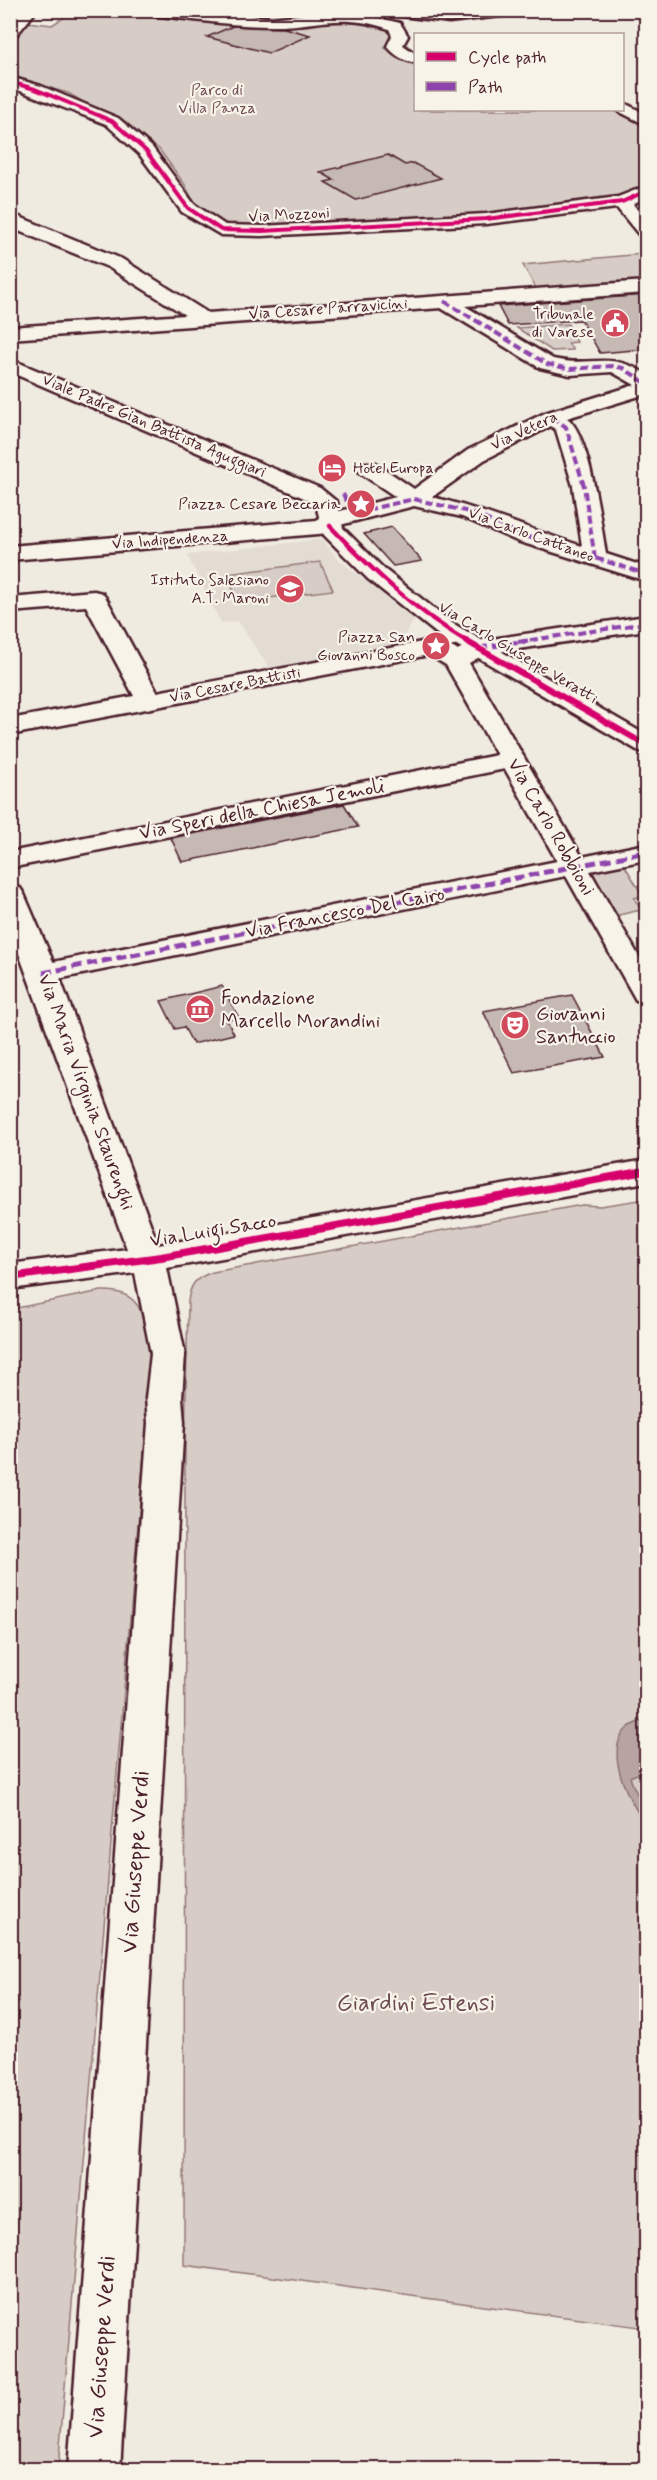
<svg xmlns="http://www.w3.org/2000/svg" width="657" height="2480" font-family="Mynerve,sans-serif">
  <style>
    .built { fill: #e3dcd2 }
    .green { fill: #d8cdc6; stroke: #917678; stroke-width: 1.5 }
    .water { fill: #b7a4a2; stroke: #8b6f72; stroke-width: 1.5 }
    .building { fill: #c6b8b3; stroke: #4a1f2b; stroke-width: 1.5 }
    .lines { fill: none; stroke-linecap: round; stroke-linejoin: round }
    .minor-casing { stroke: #4a1f2b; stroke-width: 5 }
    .major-casing { stroke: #4a1f2b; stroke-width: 5 }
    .minor { fill: #f7f3e8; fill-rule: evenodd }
    .major { fill: #f7f3e8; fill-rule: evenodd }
    .quiet-far1 { stroke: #8e44ad; stroke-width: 4; stroke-dasharray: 8 4; stroke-linecap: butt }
    .quiet { stroke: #8e44ad; stroke-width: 5; stroke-dasharray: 10 5; stroke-linecap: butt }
    .cycleway-far3-casing { stroke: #f7f3e8; stroke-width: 5 }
    .cycleway-far2-casing { stroke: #f7f3e8; stroke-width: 7 }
    .cycleway-far1-casing { stroke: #f7f3e8; stroke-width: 9 }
    .cycleway-casing { stroke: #f7f3e8; stroke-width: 12 }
    .cycleway-far3 { stroke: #d6006c; stroke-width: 4 }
    .cycleway-far2 { stroke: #d6006c; stroke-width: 4.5 }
    .cycleway-far1 { stroke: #d6006c; stroke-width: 6 }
    .cycleway { stroke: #d6006c; stroke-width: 8 }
    .labels { text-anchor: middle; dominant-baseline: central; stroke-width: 4.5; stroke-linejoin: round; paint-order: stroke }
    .far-park-label { font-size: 16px; fill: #6e4a52; stroke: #f7f3e8 }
    .far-street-label { font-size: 16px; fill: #4a1f2b; stroke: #f7f3e8 }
    .far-poi-label { font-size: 16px; fill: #4a1f2b; stroke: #f7f3e8; text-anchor: end }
    .street-label { font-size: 20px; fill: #4a1f2b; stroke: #f7f3e8 }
    .poi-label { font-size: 20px; fill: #4a1f2b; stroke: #f7f3e8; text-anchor: start }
    .near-street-label { font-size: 24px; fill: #4a1f2b; stroke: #f7f3e8 }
    .near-park-label { font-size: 24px; fill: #6e4a52; stroke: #f7f3e8 }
  </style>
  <rect width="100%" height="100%" fill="#f0ebe0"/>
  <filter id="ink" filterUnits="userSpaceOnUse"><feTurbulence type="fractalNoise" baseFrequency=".0167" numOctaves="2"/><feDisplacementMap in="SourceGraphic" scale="12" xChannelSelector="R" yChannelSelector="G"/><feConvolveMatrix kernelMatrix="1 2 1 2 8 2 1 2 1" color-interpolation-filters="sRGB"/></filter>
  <g filter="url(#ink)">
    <polygon class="built" points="322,539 337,558 414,620 398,645 270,670 238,621 221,623 187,555"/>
    <g class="green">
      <path d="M74 11H128L235 26C260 15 353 16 380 23 387 25 394 32 400 36L385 48 399 58 415 62 416 110H616L646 125V185L612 200 556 208 366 222 238 227 216 220 197 209 185 185 159 149 126 127 68 93 11 78V41L27 22 52 25Z"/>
      <path d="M258 11H523C489 16 457 21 422 19 398 18 373 12 348 12 321 12 282 27 258 11Z"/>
      <polygon points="642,254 646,260 646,283 538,292 523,265"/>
      <polygon points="568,324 577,342 568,343 573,350 552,351 517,328"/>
      <polygon points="320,562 333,590 238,602 227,574"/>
      <polygon points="622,861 643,896 634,898 641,910 610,917 583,870"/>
      <path d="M646 1199V2328L184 2265 185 1442 188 1302C190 1284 195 1278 213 1272L582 1205 600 1206Z"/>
      <path d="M101 1291C147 1289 144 1324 152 1360L58 2469 11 2470V1309Z"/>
    </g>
    <path class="water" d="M646 1720V1774H637L630 1777C636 1798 647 1802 646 1824 625 1797 593 1731 646 1720Z"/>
    <g class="building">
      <polygon points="233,26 284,28 310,35 269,53 207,37"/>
      <polygon points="388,155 405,165 413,163 441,178 356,200 325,182 334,180 320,172"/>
      <polygon points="646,295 646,349 600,353 581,320 508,325 498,306"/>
      <polygon points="392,527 422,561 393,566 364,534"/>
      <polygon points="344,804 358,827 182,862 171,838"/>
      <polygon points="222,986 239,1018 227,1020 234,1034 193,1044 184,1027 175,1029 161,1001"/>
      <polygon points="572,995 605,1057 514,1073 483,1011"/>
    </g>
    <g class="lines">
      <g class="minor-casing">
        <g id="minor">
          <polygon points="22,10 37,10 15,37 10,38 10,24"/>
          <path d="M135 10H195L272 18 331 11 353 12 400 23 408 36 403 45 416 54V63C404 61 395 56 387 46L392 36 389 29C339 12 317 27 271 26 228 26 184 18 142 14Z"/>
          <polygon points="379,10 449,14 525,10 518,14 449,22 386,14"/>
          <polygon points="10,77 41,86 118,118 152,147 194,204 225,225 262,226 486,214 618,197 646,186 646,197 633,204 646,221 646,237 640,236 617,208 486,224 262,236 221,235 182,212 140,155 106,124 10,87"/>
          <polygon points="622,102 646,114 646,125 616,110 622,110"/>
          <path d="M10 213 122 259 208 313 646 281V293L465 306 553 359C592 368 609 350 646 374V394L567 418C590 434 601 525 606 554L646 567V581L517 541 462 517 414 506 340 525 338 531 330 533 10 560V546L317 520 320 516 396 497 360 473 357 468 360 463H376L414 489 468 450 545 413 635 385 612 372 570 375 540 368 441 308 10 339V327L185 315 108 267 21 232 10 226ZM551 426 556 430 573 486 582 546C530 530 484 509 432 497L484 460Z"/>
          <polygon points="94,591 102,593 106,598 157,692 422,642 448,630 456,628 464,630 468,635 464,640 451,647 457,650 478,641 646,616 646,630 485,654 469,663 582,857 646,844 646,860 590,871 646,969 646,1002 636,1000 566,876 43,982 33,980 28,973 33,966 43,964 557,861 505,769 10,868 10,852 497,755 446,665 429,655 10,735 10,719 134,696 86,606 10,612 10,598"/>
        </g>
      </g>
      <g class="major-casing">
        <g id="major">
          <polygon points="10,359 320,488 337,502 343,528 384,569 452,623 646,735 646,753 637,750 436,633 368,579 324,535 316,505 304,498 10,372"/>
          <polygon points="10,886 20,888 24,894 58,973 158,1245 646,1160 646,1182 167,1268 185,1354 182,1398 184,1423 120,2470 68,2470 148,1423 146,1398 151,1354 135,1273 10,1289 10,1264 127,1249 10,929"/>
        </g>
      </g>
      <use href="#minor" class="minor"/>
      <use href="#major" class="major"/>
      <g class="quiet-far1">
        <polyline points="444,301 547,364 570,369 612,366 623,368 646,383"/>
        <polyline points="552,417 566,427 584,486 595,559"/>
        <polyline points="343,494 353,513 414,499 469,512 525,536 646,574"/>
        <polyline points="518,642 646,623"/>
      </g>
      <g class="quiet">
        <polyline points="478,648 528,641"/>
        <polyline points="43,973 646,852"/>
      </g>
      <g class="cycleway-far3-casing">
        <polyline id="cycleway-far3" points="10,82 35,89 112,121 146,151 188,208 221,230 262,231 486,219 622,202 646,191"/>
      </g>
      <g class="cycleway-far2-casing">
        <path id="cycleway-far2" d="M330 526C372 570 415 611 468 642"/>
      </g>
      <g class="cycleway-far1-casing">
        <polyline id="cycleway-far1" points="466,641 646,745"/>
      </g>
      <g class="cycleway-casing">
        <polyline id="cycleway" points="10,1277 161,1257 646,1171"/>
      </g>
      <use href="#cycleway-far3" class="cycleway-far3"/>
      <use href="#cycleway-far2" class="cycleway-far2"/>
      <use href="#cycleway-far1" class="cycleway-far1"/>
      <use href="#cycleway" class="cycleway"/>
    </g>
  </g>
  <defs>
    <g id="civic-disc" transform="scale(1.5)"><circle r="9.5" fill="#d1495b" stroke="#f7f3e8"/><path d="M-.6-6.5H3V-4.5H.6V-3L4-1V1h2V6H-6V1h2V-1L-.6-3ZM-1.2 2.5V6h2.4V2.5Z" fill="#fff"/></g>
    <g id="hotel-disc" transform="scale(1.5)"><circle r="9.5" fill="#d1495b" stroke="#f7f3e8"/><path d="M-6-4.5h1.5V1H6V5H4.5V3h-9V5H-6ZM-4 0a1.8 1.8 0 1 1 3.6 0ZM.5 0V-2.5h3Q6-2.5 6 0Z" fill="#fff"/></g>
    <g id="sight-disc" transform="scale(1.5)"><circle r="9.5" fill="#d1495b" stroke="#f7f3e8"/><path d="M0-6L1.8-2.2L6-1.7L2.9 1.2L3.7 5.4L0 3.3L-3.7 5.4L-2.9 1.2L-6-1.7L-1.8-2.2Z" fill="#fff"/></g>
    <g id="school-disc" transform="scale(1.5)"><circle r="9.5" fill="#d1495b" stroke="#f7f3e8"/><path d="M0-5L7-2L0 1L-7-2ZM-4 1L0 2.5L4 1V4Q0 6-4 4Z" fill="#fff"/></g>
    <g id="museum-disc" transform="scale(1.5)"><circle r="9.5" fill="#d1495b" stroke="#f7f3e8"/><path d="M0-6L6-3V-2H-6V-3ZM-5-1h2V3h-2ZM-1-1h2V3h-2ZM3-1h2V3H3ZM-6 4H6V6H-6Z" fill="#fff"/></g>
    <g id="theatre-disc" transform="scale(1.5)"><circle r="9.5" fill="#d1495b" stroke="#f7f3e8"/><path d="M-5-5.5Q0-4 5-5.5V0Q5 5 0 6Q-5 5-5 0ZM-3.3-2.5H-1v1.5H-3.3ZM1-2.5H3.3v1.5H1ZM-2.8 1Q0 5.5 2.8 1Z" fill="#fff"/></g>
  </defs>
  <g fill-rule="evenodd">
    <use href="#civic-disc" x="615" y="323"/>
    <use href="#hotel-disc" x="332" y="468"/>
    <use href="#sight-disc" x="361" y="504"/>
    <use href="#school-disc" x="290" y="589"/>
    <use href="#sight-disc" x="436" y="646"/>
    <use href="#museum-disc" x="200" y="1009"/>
    <use href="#theatre-disc" x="515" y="1025"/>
  </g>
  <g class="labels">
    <g class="far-park-label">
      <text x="217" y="90">Parco di<tspan x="217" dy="18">Villa Panza</tspan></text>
    </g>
    <g class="far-street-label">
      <text transform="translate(289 215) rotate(-3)">Via Mozzoni</text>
      <text transform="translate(328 309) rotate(-4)">Via Cesare Parravicini</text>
      <text transform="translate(154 426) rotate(23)">Viale Padre Gian Battista Aguggiari</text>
      <text transform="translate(524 431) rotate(-25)">Via Vetera</text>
      <text transform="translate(531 535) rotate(20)">Via Carlo Cattaneo</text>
      <text transform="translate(170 540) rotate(-4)">Via Indipendenza</text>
      <text transform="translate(518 653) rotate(31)">Via Carlo Giuseppe Veratti</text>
      <text transform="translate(235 685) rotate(-11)">Via Cesare Battisti</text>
    </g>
    <g class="far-poi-label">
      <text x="594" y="314">Tribunale<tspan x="594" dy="18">di Varese</tspan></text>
      <text x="353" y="468" text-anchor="start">Hotel Europa</text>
      <text x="340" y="504">Piazza Cesare Beccaria</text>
      <text x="269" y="580">Istituto Salesiano<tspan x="269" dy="18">A.T. Maroni</tspan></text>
      <text x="415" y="637">Piazza San<tspan x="415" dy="18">Giovanni Bosco</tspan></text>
    </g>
    <g class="street-label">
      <text transform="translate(262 810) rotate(-11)">Via Speri della Chiesa Jemoli</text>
      <text transform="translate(551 827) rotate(60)">Via Carlo Robbioni</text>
      <text transform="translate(345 913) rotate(-11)">Via Francesco Del Cairo</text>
      <text transform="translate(86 1092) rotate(70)">Via Maria Virginia Staurenghi</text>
      <text transform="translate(213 1231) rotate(-9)">Via Luigi Sacco</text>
    </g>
    <g class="poi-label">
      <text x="221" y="998">Fondazione<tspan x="221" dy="23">Marcello Morandini</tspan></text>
      <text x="536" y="1014">Giovanni<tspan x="536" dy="23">Santuccio</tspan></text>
    </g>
    <g class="near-street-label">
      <text transform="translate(136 1862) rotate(-86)">Via Giuseppe Verdi</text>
      <text transform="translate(102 2347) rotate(-86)">Via Giuseppe Verdi</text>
    </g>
    <g class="near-park-label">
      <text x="416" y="2003">Giardini Estensi</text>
    </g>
  </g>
  <rect width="657" height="2480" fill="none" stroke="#f7f3e8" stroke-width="36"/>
  <rect x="18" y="18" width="621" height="2444" fill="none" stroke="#4a1f2b" stroke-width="2" filter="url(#ink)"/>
  <rect x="414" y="33" width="210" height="78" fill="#f7f3e8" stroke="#b29e9c" stroke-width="1.5"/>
  <rect x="426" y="52" width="30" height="9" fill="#d6006c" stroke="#b29e9c" stroke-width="1.5"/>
  <text x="468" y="63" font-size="18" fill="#4a1f2b">Cycle path</text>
  <rect x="426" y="82" width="30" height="9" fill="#8e44ad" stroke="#b29e9c" stroke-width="1.5"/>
  <text x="468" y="93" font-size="18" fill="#4a1f2b">Path</text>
</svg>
